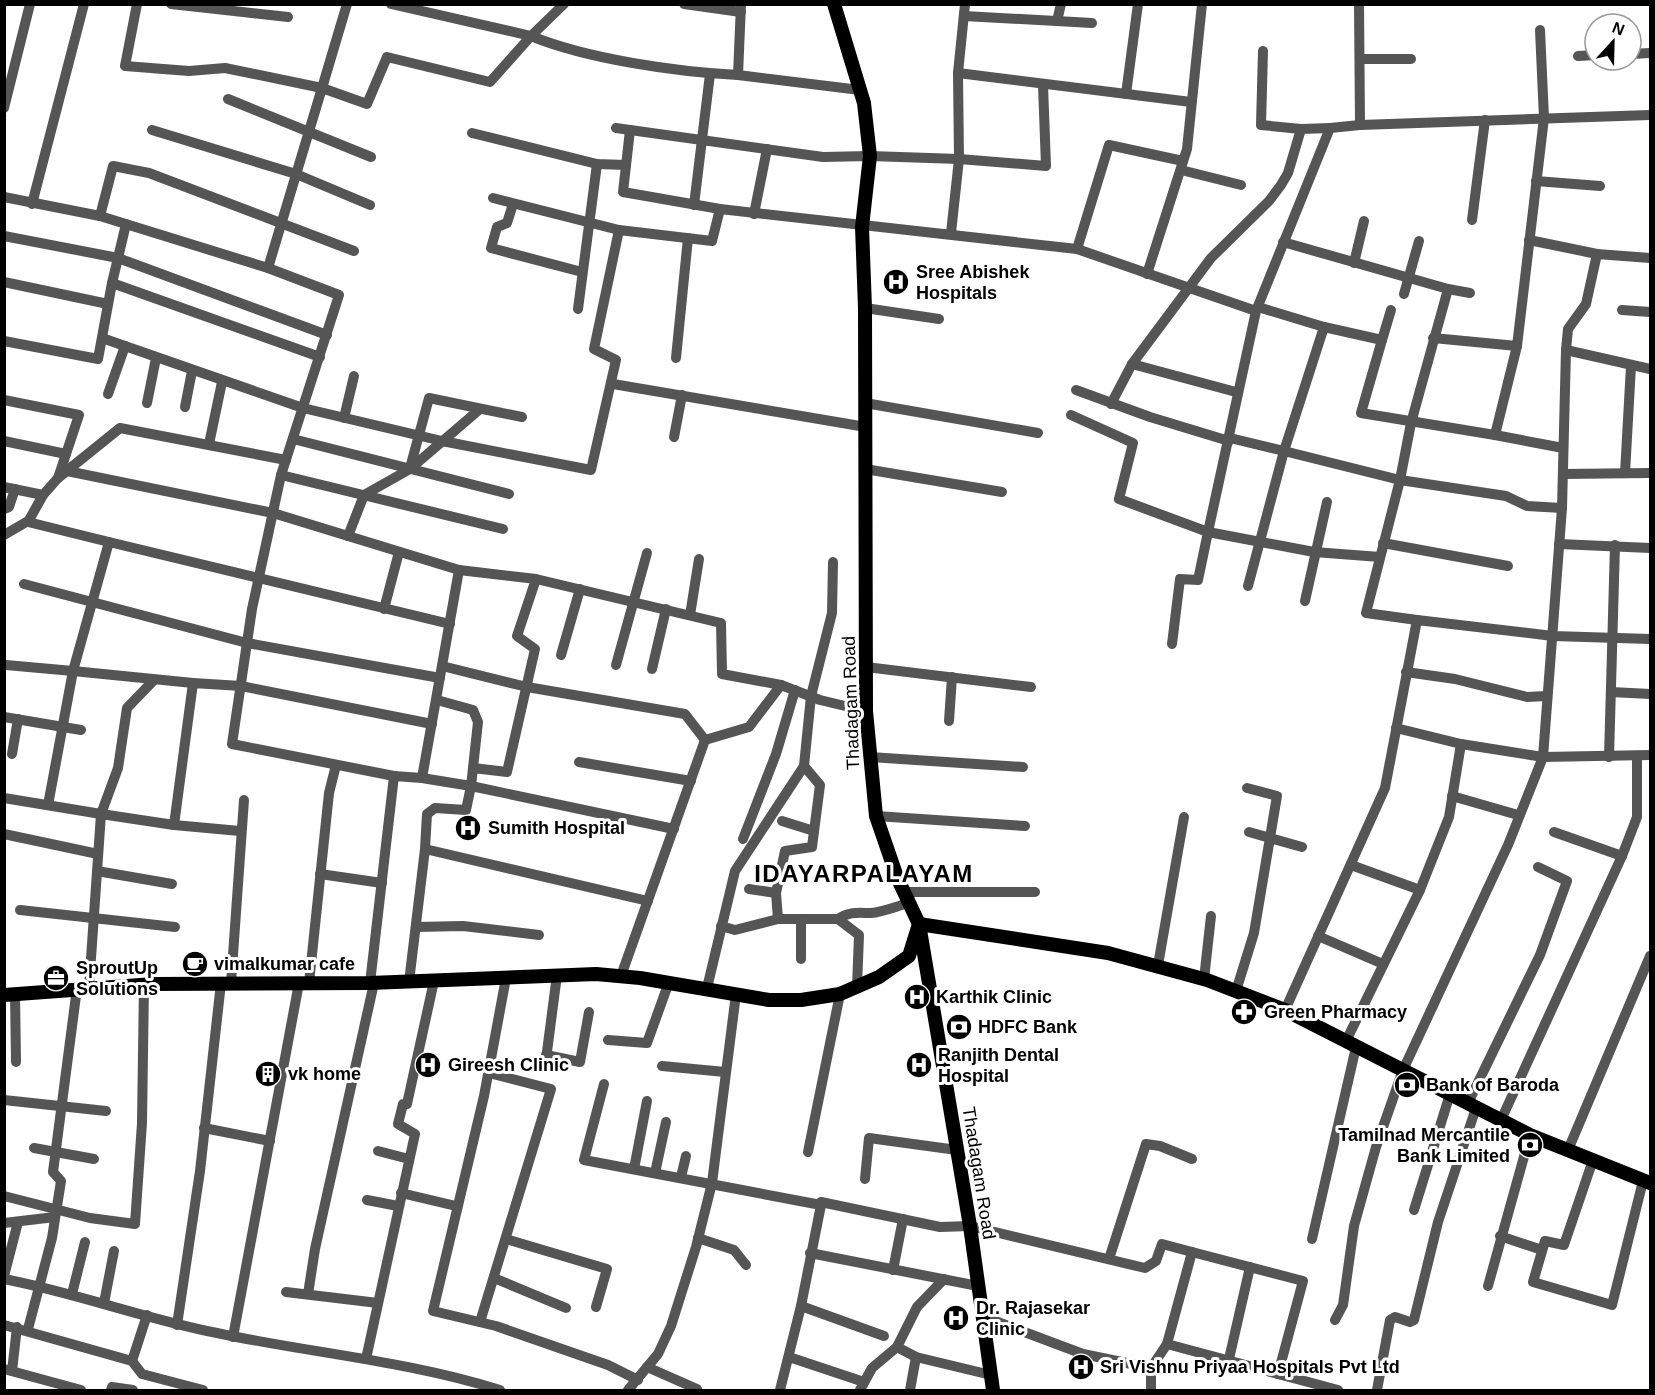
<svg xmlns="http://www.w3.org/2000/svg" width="1655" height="1395" font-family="Arial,sans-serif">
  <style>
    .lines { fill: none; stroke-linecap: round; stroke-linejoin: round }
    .minor { stroke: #555; stroke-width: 10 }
    .major { stroke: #000; stroke-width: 14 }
    .labels { text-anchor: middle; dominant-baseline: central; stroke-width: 6; stroke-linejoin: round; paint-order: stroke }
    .poi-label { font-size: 18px; font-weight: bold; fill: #000; stroke: #fff; text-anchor: start }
    .street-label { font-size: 18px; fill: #000; stroke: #fff }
    .district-label { font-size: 24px; font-weight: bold; letter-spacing: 1.5px; fill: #000; stroke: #fff }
  </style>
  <rect width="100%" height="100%" fill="#fff"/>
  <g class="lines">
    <g class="minor">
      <polyline points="137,4 125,66 189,71 225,68 322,88 347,4"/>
      <polyline points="171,4 288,17"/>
      <polyline points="391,4 531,36 564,4"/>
      <polyline points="684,4 741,12"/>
      <polyline points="1359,4 1360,125"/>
      <polyline points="964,16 1092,23"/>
      <polyline points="1057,21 1061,4"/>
      <polyline points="1263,51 1261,125 1301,129 1330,128"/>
      <polyline points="1631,54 1650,53"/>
      <polyline points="1578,56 1595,55"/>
      <polyline points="1360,59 1411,59"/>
      <polyline points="958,73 965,4"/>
      <polyline points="738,75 860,90"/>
      <polyline points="1126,94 1138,4"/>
      <polyline points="228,99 371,157"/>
      <polyline points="4,108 30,4"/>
      <polyline points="616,128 823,157 870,156 959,159 958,73 1191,102"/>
      <polyline points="152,130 296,174 370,205"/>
      <polyline points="630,130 623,192 720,209"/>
      <polyline points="472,133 597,164 626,165"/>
      <polyline points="1181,170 1241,185"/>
      <polyline points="1536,181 1600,186"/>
      <polyline points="4,197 100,216 268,268 339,295 281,475 252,609 232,744 394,776 370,983"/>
      <polyline points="493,198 619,230"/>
      <polyline points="32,204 84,4"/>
      <polyline points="513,204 507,223 497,227 491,248 582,272"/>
      <polyline points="694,205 710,74"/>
      <polyline points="754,214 767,149"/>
      <polyline points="100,216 113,166 149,173 354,251"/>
      <polyline points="1472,220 1485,120"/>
      <polyline points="126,224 118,258 327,335"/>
      <polyline points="951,233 959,159 1046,166 1043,85"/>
      <polyline points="4,236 118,258 112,283 320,357"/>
      <polyline points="1529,240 1597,254"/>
      <polyline points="1283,242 1448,289 1411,423 1400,480 1366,613 1417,620"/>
      <polyline points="1077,249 1109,145 1183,161"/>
      <polyline points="1354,263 1364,221"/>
      <path d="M268 268 322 88 367 104 387 57 490 82 531 36C587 59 677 72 738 75L741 4"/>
      <polyline points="1147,274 1187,149 1202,4"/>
      <polyline points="4,282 108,304"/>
      <polyline points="1448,289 1470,293"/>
      <polyline points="1404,294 1419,241"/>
      <polyline points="1258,307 1324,327 1382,340 1361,413 1495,435 1517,346"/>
      <polyline points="865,308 939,319"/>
      <polyline points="578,309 597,164"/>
      <polyline points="1622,310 1650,312"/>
      <polyline points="1256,311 1208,532 1314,552 1380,557"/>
      <polyline points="102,338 303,408 442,441 591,470 616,360 594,349 619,230 712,241 720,209 1077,249 1256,311 1330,128 1360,125 1650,115"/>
      <polyline points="1433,338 1517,346 1544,118 1540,30"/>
      <polyline points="1382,340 1391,310"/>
      <polyline points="4,341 98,359 112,283"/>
      <polyline points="1566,350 1650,369"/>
      <polyline points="676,358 688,238"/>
      <polyline points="1132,364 1236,392"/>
      <polyline points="613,384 866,427"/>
      <polyline points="1076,390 1150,417 1229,441"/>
      <polyline points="108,394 125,346"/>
      <polyline points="4,400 79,415 58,478"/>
      <polyline points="147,403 156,358"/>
      <polyline points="865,403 1038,433"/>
      <polyline points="1111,404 1132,364 1211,258 1269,201 1281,185 1288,173 1301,129"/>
      <polyline points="185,407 192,371"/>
      <polyline points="1071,415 1133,443 1119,499 1208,532 1198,580 1180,579 1172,644"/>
      <polyline points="344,418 354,376"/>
      <polyline points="1495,435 1563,448"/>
      <polyline points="674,437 682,395"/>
      <polyline points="1230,438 1284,451 1324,327"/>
      <polyline points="293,439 509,494"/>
      <polyline points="4,441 66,454"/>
      <polyline points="209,444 222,382"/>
      <polyline points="410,468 429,398 522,417"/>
      <polyline points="865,469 1002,492"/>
      <polyline points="67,471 273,513 459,570 422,778 394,776"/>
      <polyline points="1625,473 1631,366"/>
      <polyline points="1563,474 1650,473"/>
      <polyline points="281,475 503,529"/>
      <polyline points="4,487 43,495 58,478 120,428 286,460"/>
      <polyline points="43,495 28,522 109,542"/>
      <polyline points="4,509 9,507 15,489"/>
      <polyline points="4,535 28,521"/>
      <polyline points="348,536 364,495 410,469 480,409"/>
      <polyline points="1383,543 1508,566"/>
      <polyline points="1559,544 1650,548"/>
      <polyline points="536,579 721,623 722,674 781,685 820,700 866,711"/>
      <polyline points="24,584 247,643 440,678"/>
      <polyline points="1248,586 1284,451 1400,480 1506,496 1527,506 1562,508"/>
      <polyline points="1305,601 1327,502"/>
      <polyline points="384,609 399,552"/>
      <polyline points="690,615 699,559"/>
      <polyline points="561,655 580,589"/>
      <polyline points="6,665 73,671 109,542 450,624"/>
      <polyline points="616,665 647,553"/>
      <polyline points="442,666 527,687 685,714 705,740"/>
      <polyline points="866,667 1031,687"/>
      <polyline points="652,669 666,609"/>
      <polyline points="1406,672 1455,679 1527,697 1547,696"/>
      <polyline points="1611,692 1650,694"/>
      <polyline points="437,700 473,710 478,722 473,768"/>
      <polyline points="4,717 81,730"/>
      <polyline points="949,721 952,677"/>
      <polyline points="1396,728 1461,744 1543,757 1650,755"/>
      <polyline points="12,754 18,719"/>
      <polyline points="870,757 1023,767"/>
      <polyline points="1609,757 1615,545"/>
      <polyline points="579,762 691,781"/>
      <polyline points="422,778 471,786 473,768 507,772 535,649 517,636 536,579 459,570"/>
      <polyline points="1452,796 1518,815"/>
      <polyline points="4,798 101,814 118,768 127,708 154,680"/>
      <polyline points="48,805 73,671 193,683"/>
      <polyline points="876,816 1025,826"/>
      <polyline points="782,821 814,831"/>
      <polyline points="174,825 240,831"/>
      <polyline points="1249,832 1302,847"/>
      <polyline points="1554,832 1622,856"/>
      <polyline points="4,834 98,854"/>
      <polyline points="743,839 776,754 795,690"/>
      <polyline points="425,849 427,814 435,808 466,810 471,786 674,829"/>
      <polyline points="1351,865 1420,890"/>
      <polyline points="97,871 172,884"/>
      <polyline points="320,874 382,883"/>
      <polyline points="749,889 776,893"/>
      <polyline points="904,892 1035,892"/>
      <polyline points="20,910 175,927"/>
      <polyline points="778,919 776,893 785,851 812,847 820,785 804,766 811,696 832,613 833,562"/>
      <path d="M838 919C849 911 859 913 871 913 883 912 897 906 909 903"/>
      <polyline points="721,926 735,930 778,919 838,919 859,935 857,987"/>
      <polyline points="416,927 463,926 539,935"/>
      <polyline points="1318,936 1383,964"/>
      <polyline points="801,959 801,919"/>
      <polyline points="1158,965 1184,817"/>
      <polyline points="621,976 705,740 749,727 781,685"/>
      <polyline points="506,978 484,1096 433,1311 496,1326 608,1365 638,1380"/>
      <polyline points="1204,979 1211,916"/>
      <polyline points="409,982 425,849 648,901"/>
      <polyline points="231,983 244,800"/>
      <polyline points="309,983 329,793 336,765"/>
      <polyline points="89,987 101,814 174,825 193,683 241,686 432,724"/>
      <polyline points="707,988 735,871 804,766"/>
      <polyline points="1236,991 1254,933 1277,796 1247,788"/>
      <polyline points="15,994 16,1062"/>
      <polyline points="1285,1010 1385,788 1417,620 1553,636 1650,639"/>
      <polyline points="608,1040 647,1043 669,982"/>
      <polyline points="1346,1041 1420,890 1449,817 1461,744"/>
      <polyline points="546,1055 580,1062 589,1012"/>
      <polyline points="662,1066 725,1072"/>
      <polyline points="545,1067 557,975"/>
      <polyline points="604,1084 584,1160 821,1205 801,1306 780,1390"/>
      <polyline points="4,1100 106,1111"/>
      <polyline points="1468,1103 1540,955 1567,881 1538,867"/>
      <polyline points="1501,1120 1622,856 1637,817 1637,756"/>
      <polyline points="204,1128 270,1141"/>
      <polyline points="34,1148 94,1159"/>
      <polyline points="1568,1150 1650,956"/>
      <polyline points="378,1151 409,1159"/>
      <polyline points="808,1152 840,994"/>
      <polyline points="1593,1160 1564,1245 1545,1241 1533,1282 1612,1305 1643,1181"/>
      <polyline points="634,1169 647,1101"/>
      <polyline points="655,1173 666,1122"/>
      <polyline points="681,1177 686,1156"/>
      <polyline points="865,1179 869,1138 957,1150"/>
      <polyline points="401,1193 456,1206"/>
      <polyline points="4,1196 90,1218 135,1224 142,1123 144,984"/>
      <polyline points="367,1200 398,1206"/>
      <polyline points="821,1205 821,1202 940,1227 970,1226 1145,1268 1156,1261 1162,1244 1192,1252 1167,1344 1338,1390"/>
      <polyline points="1414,1210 1450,1094"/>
      <polyline points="4,1223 55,1217"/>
      <polyline points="1500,1236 1542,1250"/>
      <polyline points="698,1238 734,1250 746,1265"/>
      <polyline points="506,1239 607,1269 596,1307"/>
      <polyline points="1312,1239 1356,1047"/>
      <polyline points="1192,1252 1303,1281 1278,1374"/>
      <polyline points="810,1253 978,1286"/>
      <polyline points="1109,1259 1146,1144 1160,1146 1192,1159"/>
      <polyline points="893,1270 903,1219"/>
      <polyline points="4,1276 18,1222"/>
      <polyline points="494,1278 566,1308"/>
      <path d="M4 1279C77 1293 145 1319 217 1333 311 1353 408 1361 500 1390"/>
      <polyline points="1488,1286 1530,1135"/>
      <polyline points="286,1292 378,1303"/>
      <polyline points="72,1294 85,1242"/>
      <polyline points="308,1294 315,1249 374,983"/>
      <polyline points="104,1303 114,1251"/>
      <polyline points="801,1306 884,1336"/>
      <polyline points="982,1316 1083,1354 1151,1368"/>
      <polyline points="1335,1320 1343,1305 1354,1226 1376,1147 1403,1070 1508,845 1543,757 1562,508 1566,350 1568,329 1586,304 1597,254 1650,258"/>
      <polyline points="480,1322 551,1089 489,1073"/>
      <polyline points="4,1325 132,1361 142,1374 203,1390"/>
      <polyline points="177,1325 200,1171 221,983"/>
      <polyline points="28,1329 52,1238 61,1181 53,1172 77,988"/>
      <polyline points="233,1337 299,983"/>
      <polyline points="897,1347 916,1357 991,1375"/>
      <polyline points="789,1357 864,1382"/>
      <polyline points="366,1359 415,1134 398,1124 403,1104 407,1104 434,981"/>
      <polyline points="1229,1359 1250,1267"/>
      <polyline points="132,1361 147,1315"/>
      <polyline points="647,1367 697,1389"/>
      <polyline points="4,1369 81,1390"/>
      <polyline points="12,1371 17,1327"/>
      <polyline points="111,1390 112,1387 133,1390"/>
      <polyline points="628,1390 658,1354 671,1326 696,1247 712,1183 736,994"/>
      <polyline points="860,1390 872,1368 897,1347 917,1307 944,1279"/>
      <polyline points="910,1390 916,1357"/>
      <polyline points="1151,1390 1151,1368 1167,1344"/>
      <polyline points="1377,1390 1390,1320 1395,1317 1410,1322 1414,1320 1438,1222 1476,1108"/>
    </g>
    <g class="major">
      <polyline points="834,4 864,103 870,156 862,227 865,308 866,711 876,816 897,877 919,924 970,1226 993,1390"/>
      <polyline points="4,995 154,984 370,983 596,974 640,978 769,1000 801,1000 840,994 879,977 909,956 919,924 1108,953 1207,980 1285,1010 1530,1135 1650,1183"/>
    </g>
  </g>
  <defs>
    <g id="hospital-disc" transform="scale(1.35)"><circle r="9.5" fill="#000" stroke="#fff"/><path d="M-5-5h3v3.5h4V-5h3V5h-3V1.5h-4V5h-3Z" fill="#fff"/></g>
    <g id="cafe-disc" transform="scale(1.35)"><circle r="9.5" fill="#000" stroke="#fff"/><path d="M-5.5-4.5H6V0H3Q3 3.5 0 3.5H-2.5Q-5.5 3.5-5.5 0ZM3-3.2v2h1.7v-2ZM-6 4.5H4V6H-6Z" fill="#fff"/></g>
    <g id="office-disc" transform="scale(1.35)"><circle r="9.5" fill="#000" stroke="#fff"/><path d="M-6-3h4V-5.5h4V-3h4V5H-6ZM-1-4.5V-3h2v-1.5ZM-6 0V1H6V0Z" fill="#fff"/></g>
    <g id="pharmacy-disc" transform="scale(1.35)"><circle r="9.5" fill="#000" stroke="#fff"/><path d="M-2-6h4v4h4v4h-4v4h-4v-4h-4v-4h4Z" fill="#fff"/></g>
    <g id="bank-disc" transform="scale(1.35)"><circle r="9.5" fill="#000" stroke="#fff"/><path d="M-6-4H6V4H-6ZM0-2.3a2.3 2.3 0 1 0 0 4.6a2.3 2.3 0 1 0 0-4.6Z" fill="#fff"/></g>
    <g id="building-disc" transform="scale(1.35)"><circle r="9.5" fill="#000" stroke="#fff"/><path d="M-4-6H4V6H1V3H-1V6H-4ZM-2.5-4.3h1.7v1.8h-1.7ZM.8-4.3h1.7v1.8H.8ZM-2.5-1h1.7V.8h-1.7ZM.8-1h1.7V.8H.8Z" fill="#fff"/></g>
  </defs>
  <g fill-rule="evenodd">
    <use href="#hospital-disc" x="896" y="282"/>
    <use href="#hospital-disc" x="468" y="828"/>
    <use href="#cafe-disc" x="195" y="964"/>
    <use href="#office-disc" x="56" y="978"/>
    <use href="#hospital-disc" x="917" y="997"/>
    <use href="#pharmacy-disc" x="1244" y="1012"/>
    <use href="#bank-disc" x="959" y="1027"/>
    <use href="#hospital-disc" x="428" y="1065"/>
    <use href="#hospital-disc" x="919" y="1065"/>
    <use href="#building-disc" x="268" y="1074"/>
    <use href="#bank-disc" x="1407" y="1085"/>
    <use href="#bank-disc" x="1530" y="1145"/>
    <use href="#hospital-disc" x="956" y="1318"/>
    <use href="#hospital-disc" x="1081" y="1367"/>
  </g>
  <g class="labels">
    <g class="poi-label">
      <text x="916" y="272">Sree Abishek<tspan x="916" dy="21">Hospitals</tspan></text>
      <text x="488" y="828">Sumith Hospital</text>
      <text x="214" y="964">vimalkumar cafe</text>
      <text x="76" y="968">SproutUp<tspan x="76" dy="21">Solutions</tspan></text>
      <text x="936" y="997">Karthik Clinic</text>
      <text x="1264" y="1012">Green Pharmacy</text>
      <text x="978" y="1027">HDFC Bank</text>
      <text x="938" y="1055">Ranjith Dental<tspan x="938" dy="21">Hospital</tspan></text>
      <text x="448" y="1065">Gireesh Clinic</text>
      <text x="288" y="1074">vk home</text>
      <text x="1426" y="1085">Bank of Baroda</text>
      <text x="1510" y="1135" text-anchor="end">Tamilnad Mercantile<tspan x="1510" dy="21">Bank Limited</tspan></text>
      <text x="976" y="1308">Dr. Rajasekar<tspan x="976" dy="21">Clinic</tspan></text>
      <text x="1100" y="1367">Sri Vishnu Priyaa Hospitals Pvt Ltd</text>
    </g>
    <g class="street-label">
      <text transform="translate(851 703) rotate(-92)">Thadagam Road</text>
      <text transform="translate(979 1173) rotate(81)">Thadagam Road</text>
    </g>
    <g class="district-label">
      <text x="864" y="873">IDAYARPALAYAM</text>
    </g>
  </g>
  <rect width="1655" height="1395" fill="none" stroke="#000000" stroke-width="12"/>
  <g transform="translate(1613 42) rotate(22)"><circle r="28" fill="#ffffff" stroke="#999999" stroke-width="1.5"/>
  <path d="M0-4.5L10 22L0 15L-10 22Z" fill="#000000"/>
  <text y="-9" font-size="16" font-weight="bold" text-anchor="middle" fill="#000000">N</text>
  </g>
</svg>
